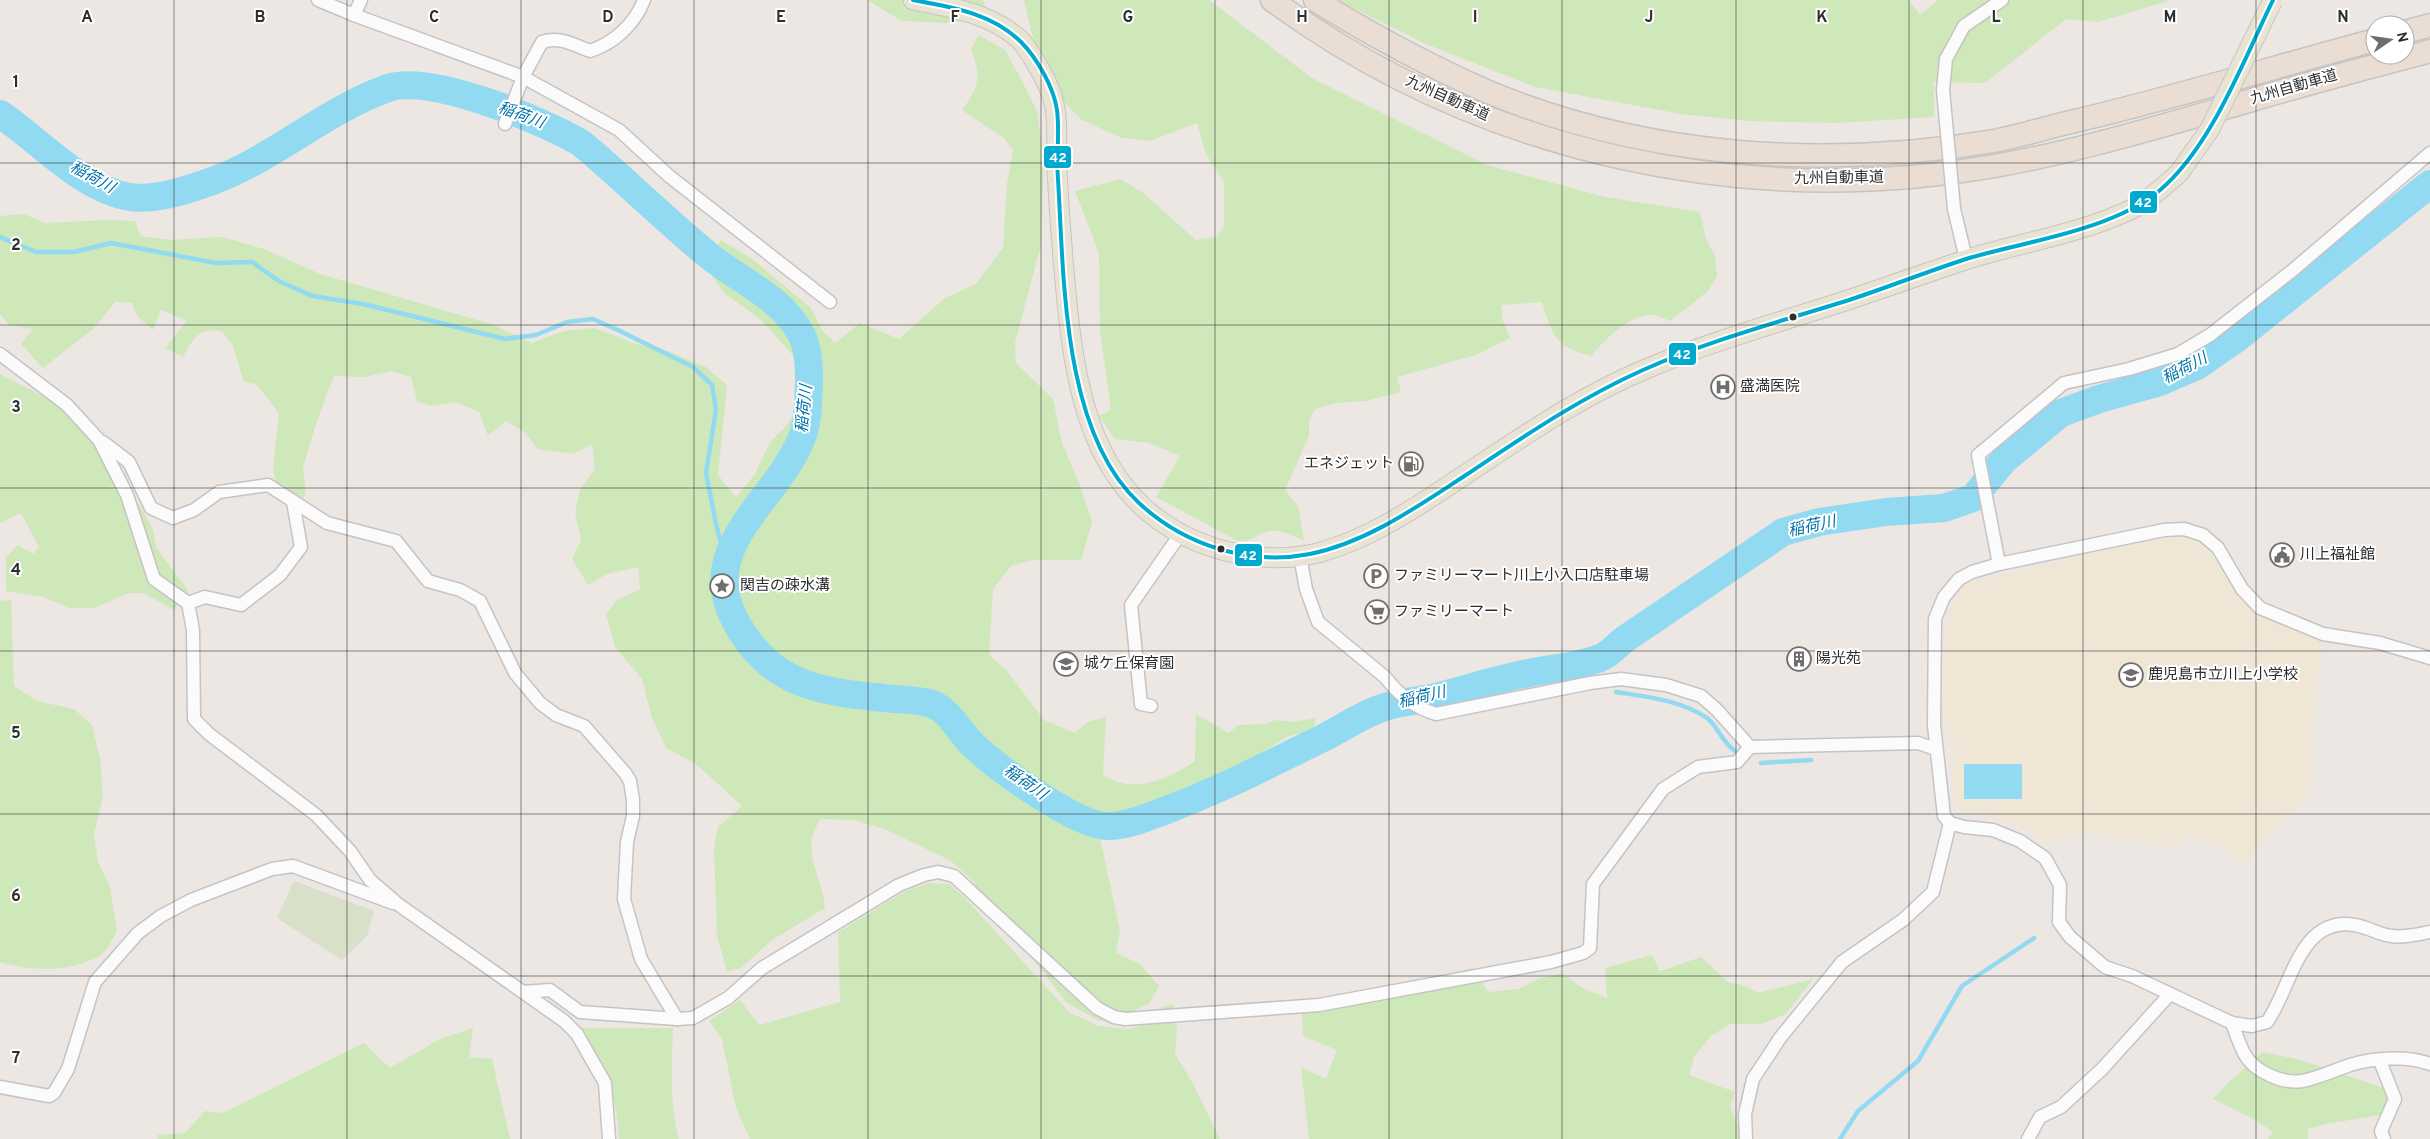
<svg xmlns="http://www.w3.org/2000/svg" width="2430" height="1139" font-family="Overpass,'Noto Sans JP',sans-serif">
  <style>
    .education { fill: #efe6d6 }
    .green { fill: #cee8b9 }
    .cemetery { fill: #d8e0c9 }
    .water { fill: #92daf1 }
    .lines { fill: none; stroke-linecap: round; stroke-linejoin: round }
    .stream { stroke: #92daf1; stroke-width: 4.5 }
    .river { stroke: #92daf1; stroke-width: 28 }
    .minor-casing { stroke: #c5c3c3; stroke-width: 15 }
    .primary-casing { stroke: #c6c4c3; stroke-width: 21 }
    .motorway-casing { stroke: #c6c4c3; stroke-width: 25 }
    .minor { stroke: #fcfbfb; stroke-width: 12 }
    .primary { stroke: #e9e3d4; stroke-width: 19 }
    .motorway { stroke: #eaded4; stroke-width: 22 }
    .minor-bridge-casing { stroke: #c5c3c3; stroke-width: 15; stroke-linecap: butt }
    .primary-bridge-casing { stroke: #c6c4c3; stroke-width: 21; stroke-linecap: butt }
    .minor-bridge { stroke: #fcfbfb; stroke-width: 12 }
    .primary-bridge { stroke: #e9e3d4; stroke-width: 19 }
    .bus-1-casing { stroke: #fff; stroke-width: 8 }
    .bus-1 { stroke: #00a9ce; stroke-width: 4 }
    .grid { fill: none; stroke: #2d2d2d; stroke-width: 1; stroke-opacity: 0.55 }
    .bus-dot { fill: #2d2d2d; stroke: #fff; stroke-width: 2 }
    .labels { text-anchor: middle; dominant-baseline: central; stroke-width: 4; stroke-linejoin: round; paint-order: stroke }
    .street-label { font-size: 15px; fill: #2d2d2d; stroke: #fff }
    .poi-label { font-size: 15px; fill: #2d2d2d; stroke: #fff; text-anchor: start }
    .water-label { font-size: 16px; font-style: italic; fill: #0373aa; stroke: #fff }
    .grid-label { font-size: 16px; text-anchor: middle; font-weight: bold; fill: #2d2d2d; stroke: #fff; stroke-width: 4; stroke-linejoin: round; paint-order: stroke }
    .line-badge { stroke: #fff; stroke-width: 2 }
    .badge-label { font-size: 14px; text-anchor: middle; font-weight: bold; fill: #fff }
  </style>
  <rect width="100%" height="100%" fill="#ece7e2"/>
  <polygon class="education" points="2186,537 2201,542 2249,609 2322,640 2310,758 2310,794 2284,817 2246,865 2214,843 2183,839 2179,848 2077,832 2048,844 2015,824 1958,807 1952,795 1954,746 1943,710 1945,627 1953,600 1967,583 2128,545"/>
  <g class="green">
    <polygon points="867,0 983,0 985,7 972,20 945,23 902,21"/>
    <path d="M1024 0H1209L1312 78 1487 165 1605 197 1700 212 1706 239 1715 256 1717 276 1708 291 1670 321C1665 319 1660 316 1655 315 1633 311 1604 340 1591 356 1554 346 1553 336 1542 302L1501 305 1503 321 1510 338 1476 355 1397 377 1401 392 1366 401 1337 403 1315 409 1309 421V436L1285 490 1298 506 1304 541C1294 536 1281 529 1269 531 1256 534 1256 541 1238 541L1156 497 1180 456 1149 443 1115 439 1099 416 1111 410 1100 331 1099 253 1075 191 1120 179 1142 192 1196 240 1216 237 1224 227V182L1206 154 1197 123 1150 141 1122 138 1082 120 1061 99 1036 51Z"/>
    <polygon points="1337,0 1908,0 1920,15 1938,0 2171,0 2098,22 2066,19 1985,83 1934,82 1934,117 1837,123 1749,121 1681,114 1535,87 1426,44"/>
    <path d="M979 35 1005 50 1022 81 1037 111 1044 160 1041 245 1015 343 1016 363 1053 399 1062 443 1080 485 1092 522 1081 560H1034L1012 565 993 589 989 655 1007 671 1044 720 1075 733 1088 722 1106 717 1103 775C1134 795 1167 780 1195 761L1196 714 1229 733 1238 725 1266 724 1276 720 1293 722 1316 718 1313 730 1286 737 1254 758 1222 799 1161 823 1115 835 1099 833 1120 931 1116 953 1140 964 1159 986 1149 1004 1137 1009 1121 1023 1097 1020 1066 1002 971 879 951 861 887 830 854 820 821 819C798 851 823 875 825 908L772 940 741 968 727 971 717 936 714 847 718 827 742 806 696 764 666 748 652 718 642 679 615 647 606 614 617 600 640 589 638 567 607 574 588 585 572 559 581 540 575 512 580 490 595 469 592 444 573 454 538 449 524 432 506 421 488 436 479 412 456 402 432 406 417 401 411 377 391 371 365 377 334 376C322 405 312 434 304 464 301 474 308 483 304 498L276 488 273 466 279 413 256 384 244 382 233 346 222 331C197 328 194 338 183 357L165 348 187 321 161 310 153 330 137 316 132 303 115 302 93 329 43 368 21 344 33 329 9 325 0 314V216L24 214 45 223 107 220 135 221 140 236 170 240 222 237 264 249 320 274 491 324 532 343 564 331 595 328 633 343 668 351 706 367 727 385 718 475 736 497 755 474 770 442 788 424 801 400 799 362 761 320 723 292 706 267 721 240 751 258 811 308 822 330 835 343 860 323 899 339 945 298 976 284 1003 248 1007 184 1013 150 1004 138 962 110C979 87 982 77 971 49Z"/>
    <polygon points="0,374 62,406 125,480 152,527 157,549 188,590 174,610 144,593 129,593 94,608 69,608 44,597 6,591 6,557 18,545 33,554 39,547 21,513 0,523"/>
    <path d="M11 600 14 686 37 701 74 709 92 725 100 759 103 796 94 834 98 862 110 887 117 931C113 938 107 952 99 956 70 973 31 971 0 962V601Z"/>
    <polygon points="929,883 949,884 964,897 1069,1012 1098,1026 1129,1029 1141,1026 1162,1007 1173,1004 1177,1028 1175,1054 1192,1082 1220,1139 750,1139 736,1108 722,1039 709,1021 740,1000 759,1025 840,1002 838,932 906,891"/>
    <polygon points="1652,955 1660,971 1701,957 1728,982 1743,985 1758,993 1813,979 1786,1014 1761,1024 1730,1024 1711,1036 1694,1057 1689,1075 1735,1092 1730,1107 1744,1139 1309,1139 1301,1067 1326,1079 1337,1050 1303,1036 1302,1014 1473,968 1488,992 1519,989 1538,979 1562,973 1582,988 1607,998 1605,968"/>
    <polygon points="473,1028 469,1057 492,1059 510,1139 158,1139 157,1135 185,1133 205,1111 223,1113 364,1043 390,1068 440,1039"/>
    <path d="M576 1028H673C672 1065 669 1103 679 1139H619C618 1098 604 1059 576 1028Z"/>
    <polygon points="2263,1052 2297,1059 2382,1087 2392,1113 2326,1124 2308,1129 2308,1139 2268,1139 2273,1132 2252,1118 2213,1099 2230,1081"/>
  </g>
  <polygon class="cemetery" points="294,881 374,911 367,936 342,960 277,918"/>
  <rect class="water" x="1964" y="764" width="58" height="35"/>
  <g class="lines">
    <g class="stream">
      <polyline points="0,237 36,252 74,252 111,243 216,263 252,262 279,281 312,296 363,304 505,339 536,335 567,322 593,319 620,331 693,367 712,385 716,410 706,473 716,524 726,563"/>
      <polyline points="1583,662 1594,672"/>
      <path d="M1616 692C1648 697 1680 700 1707 718 1717 725 1721 741 1735 751"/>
      <polyline points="1761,763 1811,760"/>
      <polyline points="1840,1139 1858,1111 1918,1061 1962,986 2034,938"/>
    </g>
    <path class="river" d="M0 114C39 140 82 189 130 197 157 201 190 189 215 180 276 157 326 110 388 88 430 73 543 121 581 143 624 179 664 219 708 255 738 280 780 296 800 332 808 345 809 364 809 379 808 400 809 423 800 442 775 501 696 548 735 620 768 684 819 692 884 698 898 700 917 699 932 704 950 711 958 730 971 743 995 767 1075 825 1107 826 1128 826 1150 816 1169 809 1222 789 1272 763 1323 738 1345 727 1364 713 1388 706 1403 701 1420 701 1435 697 1467 689 1497 679 1529 673 1551 668 1578 667 1600 658 1609 655 1617 645 1625 639L1783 532 1819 522 1886 512 1944 508 1973 498 2004 460 2061 413 2099 399 2160 382 2197 366 2236 339 2430 184"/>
    <g class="minor-casing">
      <g id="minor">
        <polyline points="318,0 354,15 523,77 619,130 669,176 830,302"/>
        <polyline points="354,15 361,0"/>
        <polyline points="1943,90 1946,59 1964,26 2002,0"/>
        <path d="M505 124 523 77 542 42C559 36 574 45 590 51 614 43 635 24 644 0"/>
        <polyline points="1954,209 1966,259"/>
        <polyline points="0,354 67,405 99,440 127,495 154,579 188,603 193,630 194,719 209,734 316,815 350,851 370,880 399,905 564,1021 577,1034 605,1083 609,1139"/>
        <polyline points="103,442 129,462 151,508 173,518 194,510 219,492 268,485 327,523 396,541 428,581 460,590 480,601 515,673 540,703 556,715 584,726 625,773 630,781 633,800 633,816 627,842 624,899 641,959 677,1019"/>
        <path d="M1300 556 1306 589 1318 622 1385 677C1398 694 1416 708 1436 714L1590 683 1621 679 1666 685 1701 696 1717 710 1750 747"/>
        <polyline points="1999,564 1978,455 2064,383 2129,369 2178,354 2210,335 2293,270 2430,153"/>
        <polyline points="188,603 205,597 241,605 280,575 301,547 293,502"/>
        <path d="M2430 658 2380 643 2323 634 2260 608 2242 589 2218 548 2203 535 2184 529 2164 530 1999 564 1972 572 1959 579 1944 597 1935 619 1934 725 1944 816 1950 823 1964 827 1993 830 2020 841 2045 858 2060 885 2059 922 2070 937 2105 967 2132 976 2232 1023 2252 1026 2267 1022C2291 989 2299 915 2355 925 2368 927 2379 935 2392 936 2404 938 2418 934 2430 932"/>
        <polyline points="1151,706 1141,704 1131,605 1181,533"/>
        <polyline points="523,992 550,990 580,1012 677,1019 693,1018 728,998 762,968 899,885 924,875 938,872 954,876 1097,1008 1114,1017 1125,1019 1319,1005 1551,962 1583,953 1590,948 1593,884 1663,789 1698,767 1737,762 1750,747 1918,743 1936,749"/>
        <path d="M2232 1023C2236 1034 2240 1046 2245 1055 2255 1072 2283 1084 2302 1081 2318 1078 2335 1070 2350 1065 2373 1058 2407 1055 2430 1064"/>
        <polyline points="2380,1061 2395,1099 2381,1131 2384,1139"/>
        <polyline points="0,1087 49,1096 54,1093 68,1069 95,982 138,933 161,916 191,900 272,869 293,866 393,903"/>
        <polyline points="1746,1139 1745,1114 1753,1079 1780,1038 1842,962 1903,920 1933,892 1950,823"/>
        <polyline points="2028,1139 2040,1117 2061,1107 2103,1068 2170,994"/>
      </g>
    </g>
    <g class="primary-casing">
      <path id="primary" d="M913 0C950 7 990 13 1019 39 1027 47 1033 58 1039 68 1063 109 1055 125 1057 169 1059 210 1062 251 1066 292 1074 378 1088 474 1166 525 1209 553 1267 565 1318 553 1369 539 1414 509 1457 480 1518 440 1578 397 1646 369 1714 340 1784 321 1854 298 1890 286 1926 273 1962 261 2017 243 2077 235 2130 210 2148 201 2163 187 2179 173"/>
    </g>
    <g class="motorway-casing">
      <g id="motorway">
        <path d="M1272 0C1480 153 1746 211 2000 165 2082 150 2162 126 2242 103 2304 84 2367 68 2430 51"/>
        <path d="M1315 0C1370 34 1427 65 1486 91 1645 158 1826 169 1994 141 2021 136 2048 127 2075 121 2176 97 2275 67 2375 40"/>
        <polyline points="2405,32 2430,25"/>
      </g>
    </g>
    <use href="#minor" class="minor"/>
    <use href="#primary" class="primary"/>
    <use href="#motorway" class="motorway"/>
    <g class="minor-bridge-casing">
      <polyline id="minor-bridge" points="1943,90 1954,209"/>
    </g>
    <g class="primary-bridge-casing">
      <polyline id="primary-bridge" points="2179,173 2210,129 2272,2"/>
    </g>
    <use href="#minor-bridge" class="minor-bridge"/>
    <use href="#primary-bridge" class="primary-bridge"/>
    <g class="bus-1-casing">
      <path id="bus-1" d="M913 0C951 7 992 13 1021 42 1037 58 1054 88 1057 110 1060 132 1056 156 1058 179 1064 276 1062 432 1139 503 1184 545 1249 566 1310 554 1368 542 1418 506 1466 475 1523 437 1580 398 1643 370 1708 341 1778 322 1846 301 1886 288 1926 272 1966 259 2026 241 2110 231 2159 191 2211 148 2243 61 2273 0"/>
    </g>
    <use href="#bus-1" class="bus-1"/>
  </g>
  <path class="grid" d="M174 0V1139M347 0V1139M521 0V1139M694 0V1139M868 0V1139M1041 0V1139M1215 0V1139M1389 0V1139M1562 0V1139M1736 0V1139M1909 0V1139M2083 0V1139M2256 0V1139M0 163H2430M0 325H2430M0 488H2430M0 651H2430M0 814H2430M0 976H2430"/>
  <defs>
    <g id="hospital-ring" transform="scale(1.25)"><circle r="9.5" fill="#fff" stroke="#706e6c" stroke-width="1.5"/><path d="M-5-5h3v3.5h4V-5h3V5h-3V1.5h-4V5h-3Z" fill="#706e6c"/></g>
    <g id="fuel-ring" transform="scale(1.25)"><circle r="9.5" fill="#fff" stroke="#706e6c" stroke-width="1.5"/><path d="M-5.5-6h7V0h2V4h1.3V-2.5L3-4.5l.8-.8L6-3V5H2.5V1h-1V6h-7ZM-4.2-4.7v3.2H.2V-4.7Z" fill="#706e6c"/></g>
    <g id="civic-ring" transform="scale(1.25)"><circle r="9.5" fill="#fff" stroke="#706e6c" stroke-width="1.5"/><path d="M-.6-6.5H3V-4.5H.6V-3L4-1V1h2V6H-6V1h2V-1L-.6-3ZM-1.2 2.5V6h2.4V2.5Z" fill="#706e6c"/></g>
    <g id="parking-ring" transform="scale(1.25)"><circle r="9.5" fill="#fff" stroke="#706e6c" stroke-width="1.5"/><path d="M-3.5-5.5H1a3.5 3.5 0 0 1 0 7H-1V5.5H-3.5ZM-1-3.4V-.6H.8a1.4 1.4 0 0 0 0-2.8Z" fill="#706e6c"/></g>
    <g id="sight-ring" transform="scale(1.25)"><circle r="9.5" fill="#fff" stroke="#706e6c" stroke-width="1.5"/><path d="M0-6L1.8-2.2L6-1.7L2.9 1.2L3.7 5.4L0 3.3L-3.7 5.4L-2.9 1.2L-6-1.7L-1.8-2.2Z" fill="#706e6c"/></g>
    <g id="supermarket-ring" transform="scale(1.25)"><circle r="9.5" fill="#fff" stroke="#706e6c" stroke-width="1.5"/><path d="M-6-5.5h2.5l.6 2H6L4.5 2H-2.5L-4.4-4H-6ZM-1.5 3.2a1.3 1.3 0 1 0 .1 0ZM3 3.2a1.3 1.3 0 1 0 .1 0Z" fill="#706e6c"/></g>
    <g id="building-ring" transform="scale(1.25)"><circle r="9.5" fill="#fff" stroke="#706e6c" stroke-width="1.5"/><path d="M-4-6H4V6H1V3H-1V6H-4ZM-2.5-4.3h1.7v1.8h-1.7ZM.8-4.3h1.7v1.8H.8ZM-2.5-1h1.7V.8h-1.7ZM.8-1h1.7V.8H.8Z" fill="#706e6c"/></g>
    <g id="school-ring" transform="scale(1.25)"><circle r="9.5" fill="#fff" stroke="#706e6c" stroke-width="1.5"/><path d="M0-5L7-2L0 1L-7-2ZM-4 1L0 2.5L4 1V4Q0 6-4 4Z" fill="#706e6c"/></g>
  </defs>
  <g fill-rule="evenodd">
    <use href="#hospital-ring" x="1723" y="387"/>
    <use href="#fuel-ring" x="1411" y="464"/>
    <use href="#civic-ring" x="2282" y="555"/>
    <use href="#parking-ring" x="1376" y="576"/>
    <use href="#sight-ring" x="722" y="586"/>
    <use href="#supermarket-ring" x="1377" y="612"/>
    <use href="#building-ring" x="1799" y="659"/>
    <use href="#school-ring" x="1066" y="664"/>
    <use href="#school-ring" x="2131" y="675"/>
  </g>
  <g class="bus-dot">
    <circle cx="1793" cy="317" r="4.5"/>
    <circle cx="1221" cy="549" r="4.5"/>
  </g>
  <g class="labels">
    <g class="street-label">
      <text transform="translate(2294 88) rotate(-16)">九州自動車道</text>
      <text transform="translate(1447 99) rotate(24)">九州自動車道</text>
      <text transform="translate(1839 179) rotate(-1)">九州自動車道</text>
    </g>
    <g class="poi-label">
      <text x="1740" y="387">盛満医院</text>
      <text x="1394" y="464" text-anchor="end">エネジェット</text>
      <text x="2300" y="555">川上福祉館</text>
      <text x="1394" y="576">ファミリーマート川上小入口店駐車場</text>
      <text x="740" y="586">関吉の疎水溝</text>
      <text x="1394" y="612">ファミリーマート</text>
      <text x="1816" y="659">陽光苑</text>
      <text x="1084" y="664">城ケ丘保育園</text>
      <text x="2148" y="675">鹿児島市立川上小学校</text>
    </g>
    <g class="water-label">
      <text transform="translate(521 116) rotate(20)">稲荷川</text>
      <text transform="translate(92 178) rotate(29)">稲荷川</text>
      <text transform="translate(2185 369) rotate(-28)">稲荷川</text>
      <text transform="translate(805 409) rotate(-84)">稲荷川</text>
      <text transform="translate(1812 527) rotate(-12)">稲荷川</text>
      <text transform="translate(1422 698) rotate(-13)">稲荷川</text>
      <text transform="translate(1025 783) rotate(35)">稲荷川</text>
    </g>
  </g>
  <g class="grid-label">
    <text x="87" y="22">A</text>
    <text x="260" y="22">B</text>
    <text x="434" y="22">C</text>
    <text x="608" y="22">D</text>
    <text x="781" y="22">E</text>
    <text x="955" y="22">F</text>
    <text x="1128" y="22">G</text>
    <text x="1302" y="22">H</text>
    <text x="1475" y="22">I</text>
    <text x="1649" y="22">J</text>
    <text x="1822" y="22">K</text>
    <text x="1996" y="22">L</text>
    <text x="2170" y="22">M</text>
    <text x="2343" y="22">N</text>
    <text x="16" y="87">1</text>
    <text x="16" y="250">2</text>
    <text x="16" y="412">3</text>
    <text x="16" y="575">4</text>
    <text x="16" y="738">5</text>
    <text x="16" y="901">6</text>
    <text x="16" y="1063">7</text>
  </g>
  <g class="line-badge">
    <rect x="1043" y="145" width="29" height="24" rx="5" fill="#00a9ce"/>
    <rect x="2129" y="190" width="29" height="24" rx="5" fill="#00a9ce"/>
    <rect x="1668" y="342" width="29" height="24" rx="5" fill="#00a9ce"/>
    <rect x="1234" y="543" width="29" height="24" rx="5" fill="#00a9ce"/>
  </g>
  <g class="badge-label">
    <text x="1058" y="162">42</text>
    <text x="2143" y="207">42</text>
    <text x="1682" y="359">42</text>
    <text x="1248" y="560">42</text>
  </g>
  <g transform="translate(2390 40) rotate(77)"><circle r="24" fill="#ffffff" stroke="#ababab"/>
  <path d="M0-4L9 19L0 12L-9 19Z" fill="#706e6c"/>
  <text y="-8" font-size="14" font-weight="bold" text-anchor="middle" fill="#2d2d2d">N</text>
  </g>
</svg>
